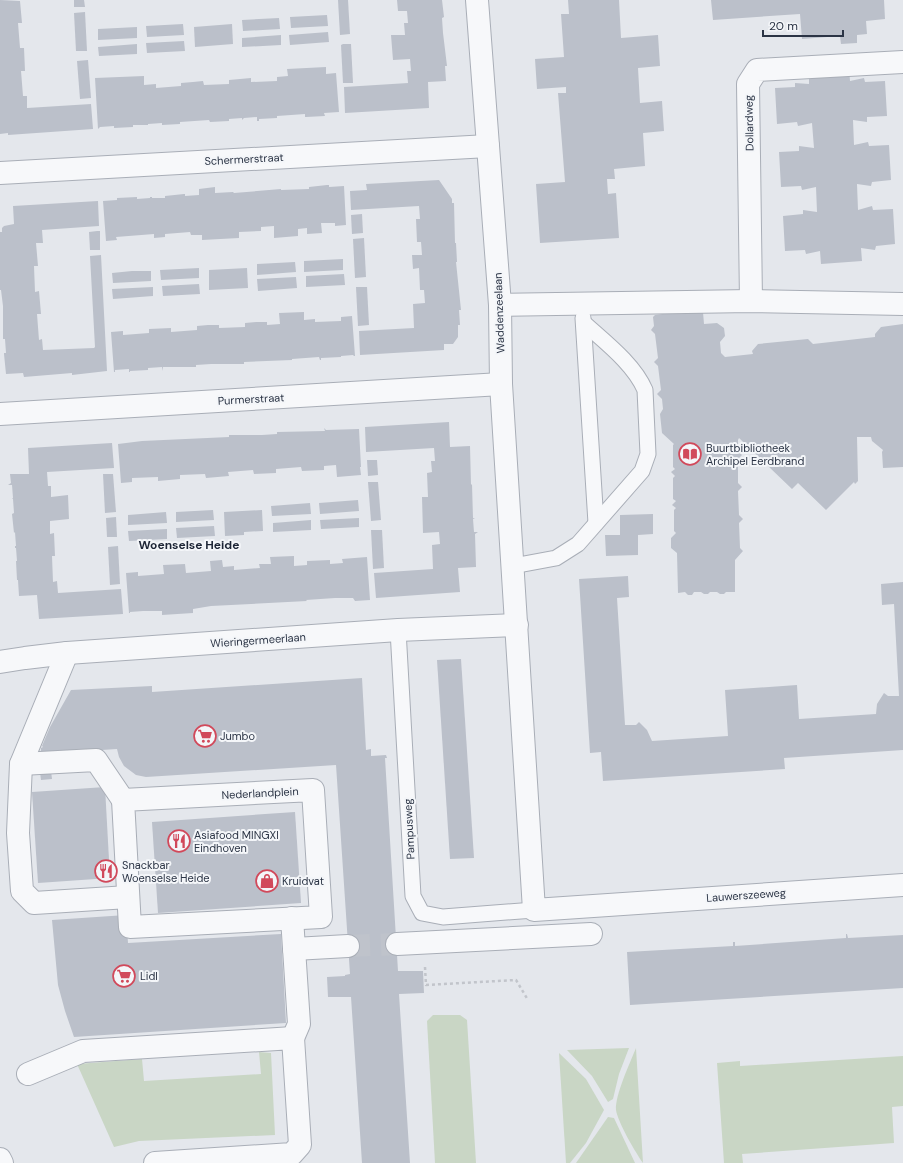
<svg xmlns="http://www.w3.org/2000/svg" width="903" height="1163" font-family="'DM Sans',sans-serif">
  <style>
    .green { fill: #c9d6c5 }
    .building { fill: #bbc0ca }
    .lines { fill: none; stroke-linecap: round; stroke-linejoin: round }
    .pedestrian-tunnel { stroke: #bfc3cb; stroke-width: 22; stroke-dasharray: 22 11; stroke-linecap: butt }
    .service-casing { stroke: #a9aeb7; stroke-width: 17 }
    .pedestrian-casing { stroke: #a9aeb7; stroke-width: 24 }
    .minor-casing { stroke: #a9aeb7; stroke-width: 24 }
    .tertiary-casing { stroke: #a9aeb7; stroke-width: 24 }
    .path { stroke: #c2c5cb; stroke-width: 2.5; stroke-dasharray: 3 3; stroke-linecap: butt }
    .service { stroke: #f7f8fa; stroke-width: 15 }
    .pedestrian { stroke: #f7f8fa; stroke-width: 22 }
    .minor { stroke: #f7f8fa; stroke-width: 22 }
    .tertiary { stroke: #f7f8fa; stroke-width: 22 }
    .labels { text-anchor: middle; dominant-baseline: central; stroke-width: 4; stroke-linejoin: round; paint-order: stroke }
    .street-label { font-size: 11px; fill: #2b3445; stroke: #f4f6f9 }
    .poi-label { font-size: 11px; fill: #2b3445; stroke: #f4f6f9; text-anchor: start }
    .neighbourhood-label { font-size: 12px; font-weight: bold; fill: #1d2536; stroke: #f4f6f9 }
  </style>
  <rect width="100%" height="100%" fill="#e4e7ec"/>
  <g class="green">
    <polygon points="433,1015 460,1015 467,1020 476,1163 435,1163 427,1021"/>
    <polygon points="629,1048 619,1074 613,1099 608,1102 592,1076 567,1050"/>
    <path d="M636 1048 643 1163C636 1153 618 1123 616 1110 615 1095 630 1063 636 1048Z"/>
    <polygon points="259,1052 271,1053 275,1135 139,1141 114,1147 77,1064 142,1059 144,1081 261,1074"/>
    <polygon points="559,1053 586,1079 604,1110 586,1143 570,1163 566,1163"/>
    <polygon points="903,1056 903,1106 892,1107 894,1143 742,1154 743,1163 724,1163 717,1063 740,1061 740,1066"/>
    <polygon points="608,1117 614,1118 635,1163 576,1163"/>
  </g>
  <g class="building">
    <polygon points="0,0 20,1 22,23 18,23 20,48 24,48 25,71 21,71 23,96 27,96 27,108 91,104 93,129 8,135 8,133 0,134"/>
    <polygon points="74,0 84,0 85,7 74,7"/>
    <polygon points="338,0 348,0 350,34 340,35"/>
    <polygon points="397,0 442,0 444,17 442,18 443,33 447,66 445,66 446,81 428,82 429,108 345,113 344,87 408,83 407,71 411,71 410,59 393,60 391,35 405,35 404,23 408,23 407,11 398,11"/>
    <polygon points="568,0 619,0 621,38 658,35 660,66 638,68 640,103 662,101 664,131 643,133 645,166 614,169 615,179 607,179 608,194 616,193 619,238 540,243 536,184 565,182 558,93 566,93 566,87 537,89 535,59 564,57 561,14 569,14"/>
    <polygon points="711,0 884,0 885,19 866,21 867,34 857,35 857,43 841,44 840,36 802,39 800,14 713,20"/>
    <polygon points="85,12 87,51 76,51 74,13"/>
    <polygon points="327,15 328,26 291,28 290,17"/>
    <polygon points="279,18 280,29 243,31 242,20"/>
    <polygon points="183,24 184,35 147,37 146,26"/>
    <polygon points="232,24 233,44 195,47 194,27"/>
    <polygon points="137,27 137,38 98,40 98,29"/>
    <polygon points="328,32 329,42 290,45 289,35"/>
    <polygon points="281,35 281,45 242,47 242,38"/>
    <polygon points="184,41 185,51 147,53 146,43"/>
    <polygon points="137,44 137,54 99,56 98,47"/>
    <polygon points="343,44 351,44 353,83 343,83 341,45"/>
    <polygon points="88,60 91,98 80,99 77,61"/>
    <polygon points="326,67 326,74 336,73 339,112 324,113 325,116 306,117 305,117 305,114 277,116 277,118 259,119 259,121 257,121 257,117 244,118 242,120 242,118 229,119 229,121 210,122 209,120 180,122 180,124 162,125 162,123 148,124 148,125 133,125 133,127 114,128 114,126 100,127 98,129 95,78 144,76 144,85 156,84 156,88 181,86 181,83 193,82 203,81 204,85 229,84 229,80 251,78 251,82 277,81 277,77 288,76 287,69"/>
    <polygon points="849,68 850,81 864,78 865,82 885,81 887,116 867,117 867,122 853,120 854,145 868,142 869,146 889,145 891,180 872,182 871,186 857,184 858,210 872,206 873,210 893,209 895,244 876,246 875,250 861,248 862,261 821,264 820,251 806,254 805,250 785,251 783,216 803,214 803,210 817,212 816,187 802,190 801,186 781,187 779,152 799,151 799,146 814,148 812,123 798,126 797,122 777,124 775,88 795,87 795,83 809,84 809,71"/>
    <polygon points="439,180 452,199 452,203 454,203 455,243 456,243 457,262 456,262 461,310 459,310 460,325 458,325 458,337 453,344 444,344 444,350 360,355 359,331 414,328 413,304 425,303 424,290 420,290 419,268 413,269 412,255 422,255 421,242 417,242 416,219 420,219 419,206 351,210 350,191 367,190 366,184"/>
    <polygon points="327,185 329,185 329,187 344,186 346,225 335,226 335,223 321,223 322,233 307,234 307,228 298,229 298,236 274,238 274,226 261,227 261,231 239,232 239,238 202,240 202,235 191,235 190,232 165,234 165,237 154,238 154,234 116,237 117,240 106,241 103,201 117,200 117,198 137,197 137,199 150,198 150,197 152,197 152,198 165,198 165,196 184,194 185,194 185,196 199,195 199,189 215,187 215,193 233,192 234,193 281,189 281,190 309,189 309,187"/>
    <polygon points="98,201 99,226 42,230 43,243 36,243 38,266 34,266 35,292 39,291 41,314 37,314 39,340 42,339 43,350 94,348 95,347 90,256 101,255 107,371 72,375 72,373 24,377 23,373 6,374 4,354 4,353 6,353 5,339 3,339 3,306 1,290 0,290 0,232 2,232 2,228 4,226 14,224 13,206"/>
    <polygon points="362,214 363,233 352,234 351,215"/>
    <polygon points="97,231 100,231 100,250 90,250 89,232"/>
    <polygon points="364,238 366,277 355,278 353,239"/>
    <polygon points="343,259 343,270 304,272 304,261"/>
    <polygon points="295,262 296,272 257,275 257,264"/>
    <polygon points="199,268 199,278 161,280 160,270"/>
    <polygon points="247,268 248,288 209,290 209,270"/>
    <polygon points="132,271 151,271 151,281 113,283 112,273"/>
    <polygon points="344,274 345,285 306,287 306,276"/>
    <polygon points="296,277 297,288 258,291 257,279"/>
    <polygon points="199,284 200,294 163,296 162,286"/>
    <polygon points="153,287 153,296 113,299 112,289"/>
    <polygon points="356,287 367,287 369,325 358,326"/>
    <polygon points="692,310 692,313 703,312 704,324 717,323 724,328 725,336 720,342 721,353 725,357 753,354 752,351 758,344 808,339 813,344 875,337 875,334 881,327 903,324 903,467 883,468 882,452 883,450 872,441 871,437 857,437 858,481 855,484 854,482 826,510 798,483 792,489 739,438 738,440 738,451 742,455 738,459 738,483 742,487 738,491 739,515 743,519 739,523 740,548 743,551 735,560 735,592 726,592 724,594 720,594 717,592 710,592 708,594 704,594 701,592 694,592 692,595 688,595 685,592 678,593 677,553 671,548 671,538 676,533 674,531 674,510 676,508 672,505 676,501 673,499 673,478 675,476 671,472 675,469 673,467 673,445 674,444 662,433 660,414 663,409 662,399 657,394 661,390 658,366 654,362 658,358 655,334 651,330 654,326 653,317 655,315"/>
    <polygon points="304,312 304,320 315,319 315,322 341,321 341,317 352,316 355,356 354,356 353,355 341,356 341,357 321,358 321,360 320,360 319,357 292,359 292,360 244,362 244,364 211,364 196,365 196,367 163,367 163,371 162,367 148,368 148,370 130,371 130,372 129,372 129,369 115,370 115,372 114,372 111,332 123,331 123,335 149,333 149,329 171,328 171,332 197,330 197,326 208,325 219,325 219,328 245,327 245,323 256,322 267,322 267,325 280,324 279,313"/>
    <polygon points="449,422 450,447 470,446 471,485 472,484 473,518 475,518 473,519 474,532 478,532 475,534 476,567 458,568 460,592 376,598 374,573 433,569 432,545 440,544 439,532 423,533 422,497 428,497 427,473 432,472 431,461 435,461 434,448 366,452 365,427"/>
    <polygon points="324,428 326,430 359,429 361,467 360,467 361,475 337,477 336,465 324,466 324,470 302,471 301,467 276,469 276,473 254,474 253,470 228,472 229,476 206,478 205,474 180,475 180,479 158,481 158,477 132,478 132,482 121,483 118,444 142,441 229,437 229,435 262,435 277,434 277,432 325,431"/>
    <polygon points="112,443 114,468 47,472 48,486 51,486 51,497 68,495 69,519 50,521 50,534 54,533 55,556 52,556 53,582 57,581 58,593 121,589 123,614 39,619 37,595 19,596 18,580 17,580 16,561 17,561 16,548 15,548 15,546 16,546 15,532 14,533 12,514 14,513 13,499 12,498 13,498 12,485 8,485 11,483 10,474 29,474 28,448"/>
    <polygon points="367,460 377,460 378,475 368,476"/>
    <polygon points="103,474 113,474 116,512 105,513"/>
    <polygon points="368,482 378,482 381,520 371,521"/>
    <polygon points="358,500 359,511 320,514 319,503"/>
    <polygon points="310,503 311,514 272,516 271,506"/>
    <polygon points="213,510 214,520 176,522 176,512"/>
    <polygon points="262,510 263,531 244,532 244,535 225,536 224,512"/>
    <polygon points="166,512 167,523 128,525 128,515"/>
    <polygon points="653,514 653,534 638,535 638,555 606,556 605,535 620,535 620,515"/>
    <polygon points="116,517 117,537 107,537 106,518"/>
    <polygon points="359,518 359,527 321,529 320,520"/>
    <polygon points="311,520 311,530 273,532 273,523"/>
    <polygon points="214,526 215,536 177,538 176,528"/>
    <polygon points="167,529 167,539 129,541 128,531"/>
    <polygon points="371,530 382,530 384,568 373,569"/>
    <polygon points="118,546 120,584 110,585 108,547"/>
    <polygon points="294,556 294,566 307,565 307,561 330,560 330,564 343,563 342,559 367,557 370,600 355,601 353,598 335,598 306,600 307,601 211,606 193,609 193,613 162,615 162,611 143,611 130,612 130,613 129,613 126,573 138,572 138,576 164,574 163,565 185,564 186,573 211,571 210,561 222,560 223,567 234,566 234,570 260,568 259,564 271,564 270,557"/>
    <polygon points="628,576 629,597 617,598 625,725 636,725 639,722 647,730 652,741 728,736 725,690 797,685 799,719 876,714 877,704 884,693 888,696 899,696 894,604 882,605 881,584 903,582 903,750 784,758 785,769 603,781 601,752 590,753 579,579"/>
    <polygon points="461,659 474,858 450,859 437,660"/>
    <polygon points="362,678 366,750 371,749 371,756 386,755 387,758 385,758 398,971 423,971 424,993 399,994 410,1163 362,1163 351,997 328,997 327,977 345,976 345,975 350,974 336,765 146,777 136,775 124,766 119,757 117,749 41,754 41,748 43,747 42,746 50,727 71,690 152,686 152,692"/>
    <polygon points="51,771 52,779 41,780 40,772"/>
    <polygon points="105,787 110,878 38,883 32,792"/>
    <polygon points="295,812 301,903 158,913 152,822"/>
    <polygon points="126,915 128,943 281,934 286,1023 74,1037 65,1011 58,985 52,920"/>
    <polygon points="846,934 847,934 848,938 903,935 903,988 630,1005 627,952 733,946 733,942 735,942 735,946 846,938"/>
  </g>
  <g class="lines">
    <polyline class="pedestrian-tunnel" points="348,946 397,944"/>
    <g class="service-casing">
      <g id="service">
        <polyline points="583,318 596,523"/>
        <path d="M513 566 556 558 578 544 642 471 648 454 645 390C634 364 605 342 584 323"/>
        <polyline points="398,630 413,896 422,913 443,917 534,910"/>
      </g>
    </g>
    <g class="pedestrian-casing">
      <g id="pedestrian">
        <polyline points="67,653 21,764 18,833 22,891 34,903 128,897"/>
        <polyline points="21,764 96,760 123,800"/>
        <polygon points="313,790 321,917 130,927 123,800"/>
        <polyline points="292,918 299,1024 293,1038"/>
        <polyline points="397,944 591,934"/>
        <polyline points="294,949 348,946"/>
      </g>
    </g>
    <g class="minor-casing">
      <g id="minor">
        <polyline points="477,0 500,305 501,384 534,910 903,885"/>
        <polyline points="0,173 488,146"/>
        <polyline points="751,301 748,84 757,70 903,62"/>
        <polyline points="500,305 751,301 903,304"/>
        <polyline points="0,414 501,384"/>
        <polyline points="0,662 25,658 67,653 398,630 517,625"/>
        <polyline points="28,1074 83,1051 293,1038 300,1145 292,1154 155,1163"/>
      </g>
    </g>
    <g class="tertiary-casing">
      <polyline id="tertiary" points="0,1159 2,1163"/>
    </g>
    <polyline class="path" points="425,967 426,985 516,980 528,1000"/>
    <use href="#service" class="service"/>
    <use href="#pedestrian" class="pedestrian"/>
    <use href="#minor" class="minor"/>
    <use href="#tertiary" class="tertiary"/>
  </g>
  <defs>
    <g id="library-ring" transform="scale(1.15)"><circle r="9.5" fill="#f4f6f9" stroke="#d1495b" stroke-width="1.5"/><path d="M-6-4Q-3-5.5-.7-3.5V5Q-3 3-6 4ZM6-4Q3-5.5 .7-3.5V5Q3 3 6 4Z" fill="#d1495b"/></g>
    <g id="supermarket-ring" transform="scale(1.15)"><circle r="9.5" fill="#f4f6f9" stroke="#d1495b" stroke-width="1.5"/><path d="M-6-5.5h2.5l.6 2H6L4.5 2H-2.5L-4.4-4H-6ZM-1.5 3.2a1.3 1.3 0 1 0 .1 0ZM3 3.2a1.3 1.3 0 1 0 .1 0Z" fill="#d1495b"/></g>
    <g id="restaurant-ring" transform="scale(1.15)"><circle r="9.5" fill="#f4f6f9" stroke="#d1495b" stroke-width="1.5"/><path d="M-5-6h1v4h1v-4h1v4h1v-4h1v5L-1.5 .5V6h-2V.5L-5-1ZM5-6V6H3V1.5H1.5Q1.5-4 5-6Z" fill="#d1495b"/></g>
    <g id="shop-ring" transform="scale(1.15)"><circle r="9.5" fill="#f4f6f9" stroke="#d1495b" stroke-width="1.5"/><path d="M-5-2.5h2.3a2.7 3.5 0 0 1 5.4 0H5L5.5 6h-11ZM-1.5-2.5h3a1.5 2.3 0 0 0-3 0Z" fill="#d1495b"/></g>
  </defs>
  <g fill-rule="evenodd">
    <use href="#library-ring" x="690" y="454"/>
    <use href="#supermarket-ring" x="205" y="736"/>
    <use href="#restaurant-ring" x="179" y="841"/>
    <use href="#restaurant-ring" x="106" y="871"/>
    <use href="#shop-ring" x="267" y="881"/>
    <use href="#supermarket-ring" x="124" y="976"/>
  </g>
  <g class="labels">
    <g class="street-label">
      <text transform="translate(749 123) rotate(-91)">Dollardweg</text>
      <text transform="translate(244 159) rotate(-3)">Schermerstraat</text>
      <text transform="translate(499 313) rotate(-92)">Waddenzeelaan</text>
      <text transform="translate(251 399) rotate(-3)">Purmerstraat</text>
      <text transform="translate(258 640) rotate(-4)">Wieringermeerlaan</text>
      <text transform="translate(260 793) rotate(-3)">Nederlandplein</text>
      <text transform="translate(409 829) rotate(-93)">Pampusweg</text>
      <text transform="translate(746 895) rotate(-4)">Lauwerszeeweg</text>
    </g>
    <g class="poi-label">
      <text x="706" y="448">Buurtbibliotheek<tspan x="706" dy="13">Archipel Eerdbrand</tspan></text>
      <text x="220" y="736">Jumbo</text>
      <text x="194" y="835">Asiafood MINGXI<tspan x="194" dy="13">Eindhoven</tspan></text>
      <text x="122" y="865">Snackbar<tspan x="122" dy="13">Woenselse Heide</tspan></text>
      <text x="282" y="881">Kruidvat</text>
      <text x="140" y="976">Lidl</text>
    </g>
    <g class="neighbourhood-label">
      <text x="189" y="545">Woenselse Heide</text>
    </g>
  </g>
  <path d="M763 30v6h80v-6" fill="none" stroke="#2b3445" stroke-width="2"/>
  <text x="769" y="30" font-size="12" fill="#2b3445" stroke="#f4f6f9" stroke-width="3" paint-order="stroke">20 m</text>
</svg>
